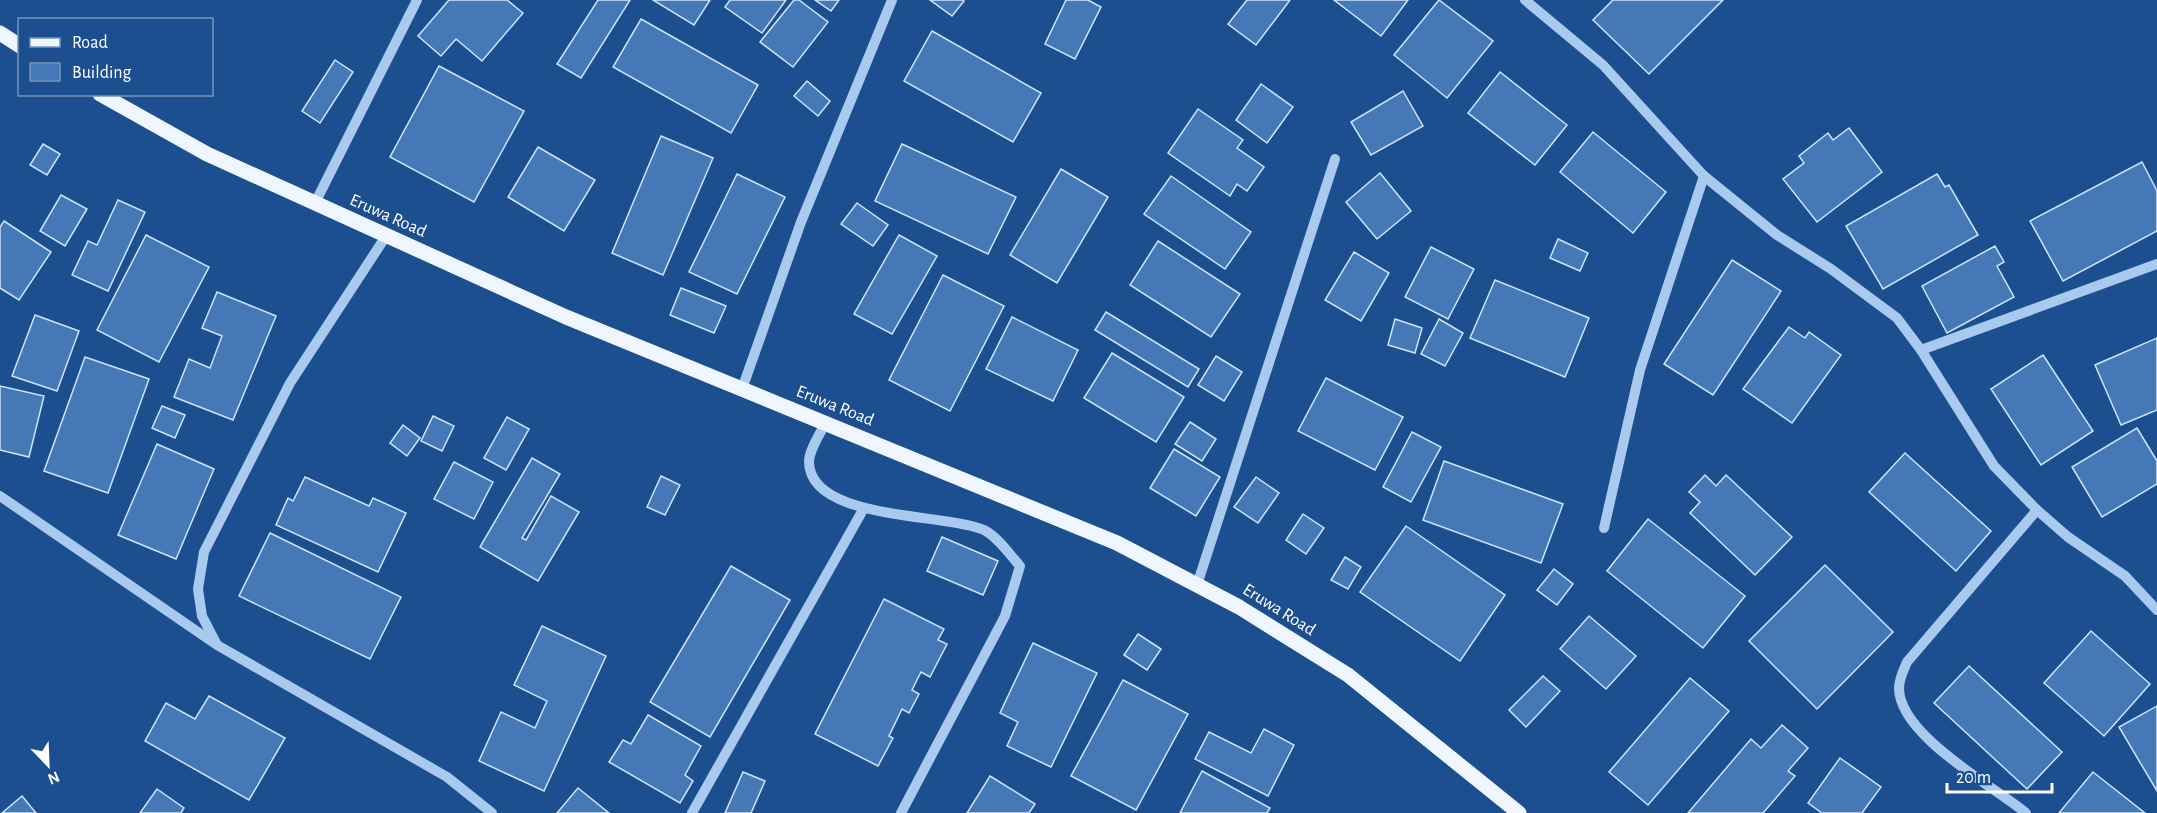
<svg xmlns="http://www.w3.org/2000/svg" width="2157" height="813" font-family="'Alegreya Sans',sans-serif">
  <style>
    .building { fill: #4478b7; stroke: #cfe3fa; stroke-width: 1.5 }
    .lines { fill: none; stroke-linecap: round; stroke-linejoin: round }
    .minor { stroke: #a9c9ee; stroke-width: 10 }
    .major { stroke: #f0f6ff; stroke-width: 15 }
    .labels { text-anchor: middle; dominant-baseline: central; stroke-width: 4.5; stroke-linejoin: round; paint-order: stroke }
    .street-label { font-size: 18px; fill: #fff; stroke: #1b4f8f }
  </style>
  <rect width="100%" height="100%" fill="#1b4f8f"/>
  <g class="building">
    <polygon points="449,0 507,0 523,13 482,61 456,39 441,56 418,36"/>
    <polygon points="598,0 630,0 581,78 557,64"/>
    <polygon points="653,0 710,0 694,25"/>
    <polygon points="730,0 786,0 762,33 725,7"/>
    <polygon points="794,0 799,0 828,22 793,67 760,42"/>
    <polygon points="815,0 839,0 831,11"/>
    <polygon points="930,0 963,0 964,1 952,16"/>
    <polygon points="1066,0 1088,0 1101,7 1075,59 1045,44"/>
    <polygon points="1247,0 1290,0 1256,45 1228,24"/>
    <polygon points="1334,0 1408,0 1381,36"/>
    <polygon points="1439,0 1493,41 1447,98 1394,55"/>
    <polygon points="1613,0 1723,0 1649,74 1593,20"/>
    <polygon points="641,19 758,85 731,133 613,67"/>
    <polygon points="932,31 1041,93 1013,142 904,81"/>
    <polygon points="335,60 353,72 320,123 302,111"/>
    <polygon points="439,66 524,111 474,202 390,157"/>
    <polygon points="1500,72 1567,125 1535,165 1468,113"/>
    <polygon points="807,81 830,101 818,116 794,96"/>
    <polygon points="1261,84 1293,107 1267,143 1236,120"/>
    <polygon points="1403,91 1423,126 1371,155 1351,122"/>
    <polygon points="1198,109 1243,140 1237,148 1264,167 1247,191 1237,184 1230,196 1168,153"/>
    <polygon points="1849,128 1882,172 1817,222 1783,179 1804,163 1799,156 1828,133 1833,140"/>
    <polygon points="1593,132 1666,192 1633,233 1560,172"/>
    <polygon points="661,136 713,158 663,275 612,253"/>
    <polygon points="43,144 60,154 47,175 30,165"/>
    <polygon points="902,144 1016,197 988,254 875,201"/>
    <polygon points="538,147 595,180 564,231 508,197"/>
    <polygon points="2142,162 2157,191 2157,231 2063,281 2030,221"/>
    <polygon points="1061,169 1108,197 1057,283 1010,255"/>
    <polygon points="1380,173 1411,211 1377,239 1346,202"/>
    <polygon points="737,174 785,197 737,294 689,272"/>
    <polygon points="1937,174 1945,187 1949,185 1978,235 1883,289 1846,226"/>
    <polygon points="1171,176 1251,232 1225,269 1144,214"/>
    <polygon points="61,195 87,209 65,246 40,231"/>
    <polygon points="118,200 145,212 108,291 72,275 88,241 97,245"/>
    <polygon points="857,203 888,225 873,246 841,224"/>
    <polygon points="4,221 51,252 19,300 0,288 0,227"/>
    <polygon points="146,235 209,267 159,362 97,330"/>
    <polygon points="899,235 937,256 892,334 854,314"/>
    <polygon points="1558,239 1588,253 1580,271 1550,258"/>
    <polygon points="1158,241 1240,294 1211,337 1130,285"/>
    <polygon points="1995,246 2004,262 1997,266 2014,297 1947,333 1922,286"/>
    <polygon points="1431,247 1474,269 1448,319 1405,297"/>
    <polygon points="1354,252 1389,273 1361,321 1325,300"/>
    <polygon points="1732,260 1781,291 1713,395 1664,364"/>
    <polygon points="943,275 1004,306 950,411 889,380"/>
    <polygon points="1495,280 1589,318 1565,377 1470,338"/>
    <polygon points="681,288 726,306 714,333 670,315"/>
    <polygon points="217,292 276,316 233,420 174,397 189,359 210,368 222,336 202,328"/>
    <polygon points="1106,312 1199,369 1188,387 1095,330"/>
    <polygon points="35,315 79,331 57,391 12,376"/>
    <polygon points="1012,317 1078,350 1053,401 986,369"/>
    <polygon points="1395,319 1422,328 1415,353 1388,345"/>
    <polygon points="1439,319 1463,333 1445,366 1421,354"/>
    <polygon points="1789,327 1805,338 1809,332 1841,355 1792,423 1743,389"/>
    <polygon points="2157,338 2157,410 2121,425 2095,365"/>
    <polygon points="1112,353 1184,397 1156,442 1084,398"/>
    <polygon points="2043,355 2093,431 2041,465 1991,389"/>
    <polygon points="1216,356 1242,372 1224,401 1198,385"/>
    <polygon points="85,357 149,379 108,493 44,471"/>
    <polygon points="1326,378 1403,417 1375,470 1298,431"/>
    <polygon points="0,386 44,396 29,457 0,450"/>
    <polygon points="162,406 185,415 175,438 152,428"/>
    <polygon points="433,416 454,426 442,451 421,441"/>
    <polygon points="507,417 529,429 506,470 484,458"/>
    <polygon points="1190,422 1216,439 1202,461 1175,444"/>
    <polygon points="403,425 420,438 407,456 390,443"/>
    <polygon points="2137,428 2157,461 2157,484 2102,517 2072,467"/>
    <polygon points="1412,432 1441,447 1411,502 1383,487"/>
    <polygon points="157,444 214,469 176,559 118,535"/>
    <polygon points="1174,449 1220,477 1196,516 1150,488"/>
    <polygon points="1905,453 1991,531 1956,571 1869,492"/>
    <polygon points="532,458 560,474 522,538 526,540 551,496 579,512 538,581 480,547"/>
    <polygon points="1444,461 1563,504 1541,563 1423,520"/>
    <polygon points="454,462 493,482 474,519 434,499"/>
    <polygon points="1705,475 1716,486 1726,475 1792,537 1755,575 1690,513 1700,502 1689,492"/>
    <polygon points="661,476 680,485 665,515 647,507"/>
    <polygon points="305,477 369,506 373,498 406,513 378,572 276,525 288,498 293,501"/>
    <polygon points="1256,477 1279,493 1258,523 1234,507"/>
    <polygon points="1303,514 1324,528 1306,554 1286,540"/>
    <polygon points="1648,519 1745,596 1703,648 1607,571"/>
    <polygon points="1406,526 1505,595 1460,661 1360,592"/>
    <polygon points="270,533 401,597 370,659 239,596"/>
    <polygon points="942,537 998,561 983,595 927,571"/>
    <polygon points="1345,557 1361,567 1348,589 1331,580"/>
    <polygon points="1825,565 1893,632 1817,709 1749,641"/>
    <polygon points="731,566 790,600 710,737 650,702"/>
    <polygon points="1554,569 1573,584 1557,605 1537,590"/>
    <polygon points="884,599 944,629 938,640 947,644 930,677 921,672 912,690 919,694 909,713 902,709 889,736 893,738 878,766 815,734"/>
    <polygon points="1589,616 1636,656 1606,689 1560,649"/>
    <polygon points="542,626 606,656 544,791 479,761 501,712 535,728 547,701 514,685"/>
    <polygon points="2091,631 2150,684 2104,736 2044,683"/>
    <polygon points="1138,634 1161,649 1147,670 1124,655"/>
    <polygon points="1033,643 1097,673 1051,767 1007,746 1018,722 1000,713"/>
    <polygon points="1969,666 2062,752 2027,789 1934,703"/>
    <polygon points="1543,676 1560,691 1526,727 1509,710"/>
    <polygon points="1690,678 1729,711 1648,805 1609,772"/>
    <polygon points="1123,680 1188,714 1136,810 1071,776"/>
    <polygon points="209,696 285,738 249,800 145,741 166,703 195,719"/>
    <polygon points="2157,706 2157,791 2119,727"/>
    <polygon points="648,715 701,746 685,775 693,781 680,803 609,762 623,740 631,744"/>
    <polygon points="1782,725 1808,748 1788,771 1795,776 1763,813 1688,813 1751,739 1761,748"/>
    <polygon points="1264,729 1294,745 1268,796 1195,759 1209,732 1251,753"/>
    <polygon points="1840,758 1881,787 1862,813 1822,813 1808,803"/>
    <polygon points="1202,771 1270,808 1267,813 1180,813"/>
    <polygon points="743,772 765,781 751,813 725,813"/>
    <polygon points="2093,772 2145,813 2059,813"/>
    <polygon points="990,776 1035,804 1029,813 967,813"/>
    <polygon points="578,788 609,813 557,813"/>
    <polygon points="157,789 184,808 181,813 140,813"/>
    <polygon points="22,796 36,813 2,813"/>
  </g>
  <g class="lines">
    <g class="minor">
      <polyline points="1525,0 1603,65 1704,176 1777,235 1831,269 1897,318 1921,350 1994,466 2037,510 2068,537 2125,576 2157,610"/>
      <polyline points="314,205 417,0"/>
      <polyline points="386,236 290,383 204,552 198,589 202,616 217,645 447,777 492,813"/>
      <polyline points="1921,350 2157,264"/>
      <polyline points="742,389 801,222 892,0"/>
      <path d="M825 424C820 434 809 450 809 462 810 521 946 513 984 530 998 537 1010 555 1020 566L1005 616 901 813"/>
      <polyline points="0,496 214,643"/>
      <polyline points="1604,528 1640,370 1704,176"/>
      <polyline points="1197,585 1335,159"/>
      <polyline points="692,813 864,508"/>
      <path d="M2026 813C1993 786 1899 735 1899 688 1899 679 1903 671 1907 662L2037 510"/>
    </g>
    <g class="major">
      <polyline points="0,33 20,46"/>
      <polyline points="100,94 207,154 566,317 1117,543 1239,607 1348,675 1519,813"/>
    </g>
  </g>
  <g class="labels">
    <g class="street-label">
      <text transform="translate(388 216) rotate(24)">Eruwa Road</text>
      <text transform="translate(835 406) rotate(22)">Eruwa Road</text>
      <text transform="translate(1279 610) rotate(32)">Eruwa Road</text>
    </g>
  </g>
  <rect x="18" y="18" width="195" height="78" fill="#1b4f8f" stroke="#7695bc" stroke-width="1.5"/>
  <rect x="30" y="38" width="30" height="9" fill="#f0f6ff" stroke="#7695bc" stroke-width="1.5"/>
  <text x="72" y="48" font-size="18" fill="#ffffff">Road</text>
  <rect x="30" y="63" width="30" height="18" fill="#4478b7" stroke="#7695bc" stroke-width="1.5"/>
  <text x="72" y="78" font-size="18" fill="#ffffff">Building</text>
  <g transform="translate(48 765) rotate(157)" stroke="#1b4f8f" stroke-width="4.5" paint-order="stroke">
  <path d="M0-4.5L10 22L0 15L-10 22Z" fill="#ffffff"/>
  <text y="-9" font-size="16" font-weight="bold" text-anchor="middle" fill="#ffffff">N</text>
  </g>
  <path d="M1947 783v9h105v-9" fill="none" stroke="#ffffff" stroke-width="3"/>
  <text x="1956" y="783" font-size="18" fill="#ffffff" stroke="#1b4f8f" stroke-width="4.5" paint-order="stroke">20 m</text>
</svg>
